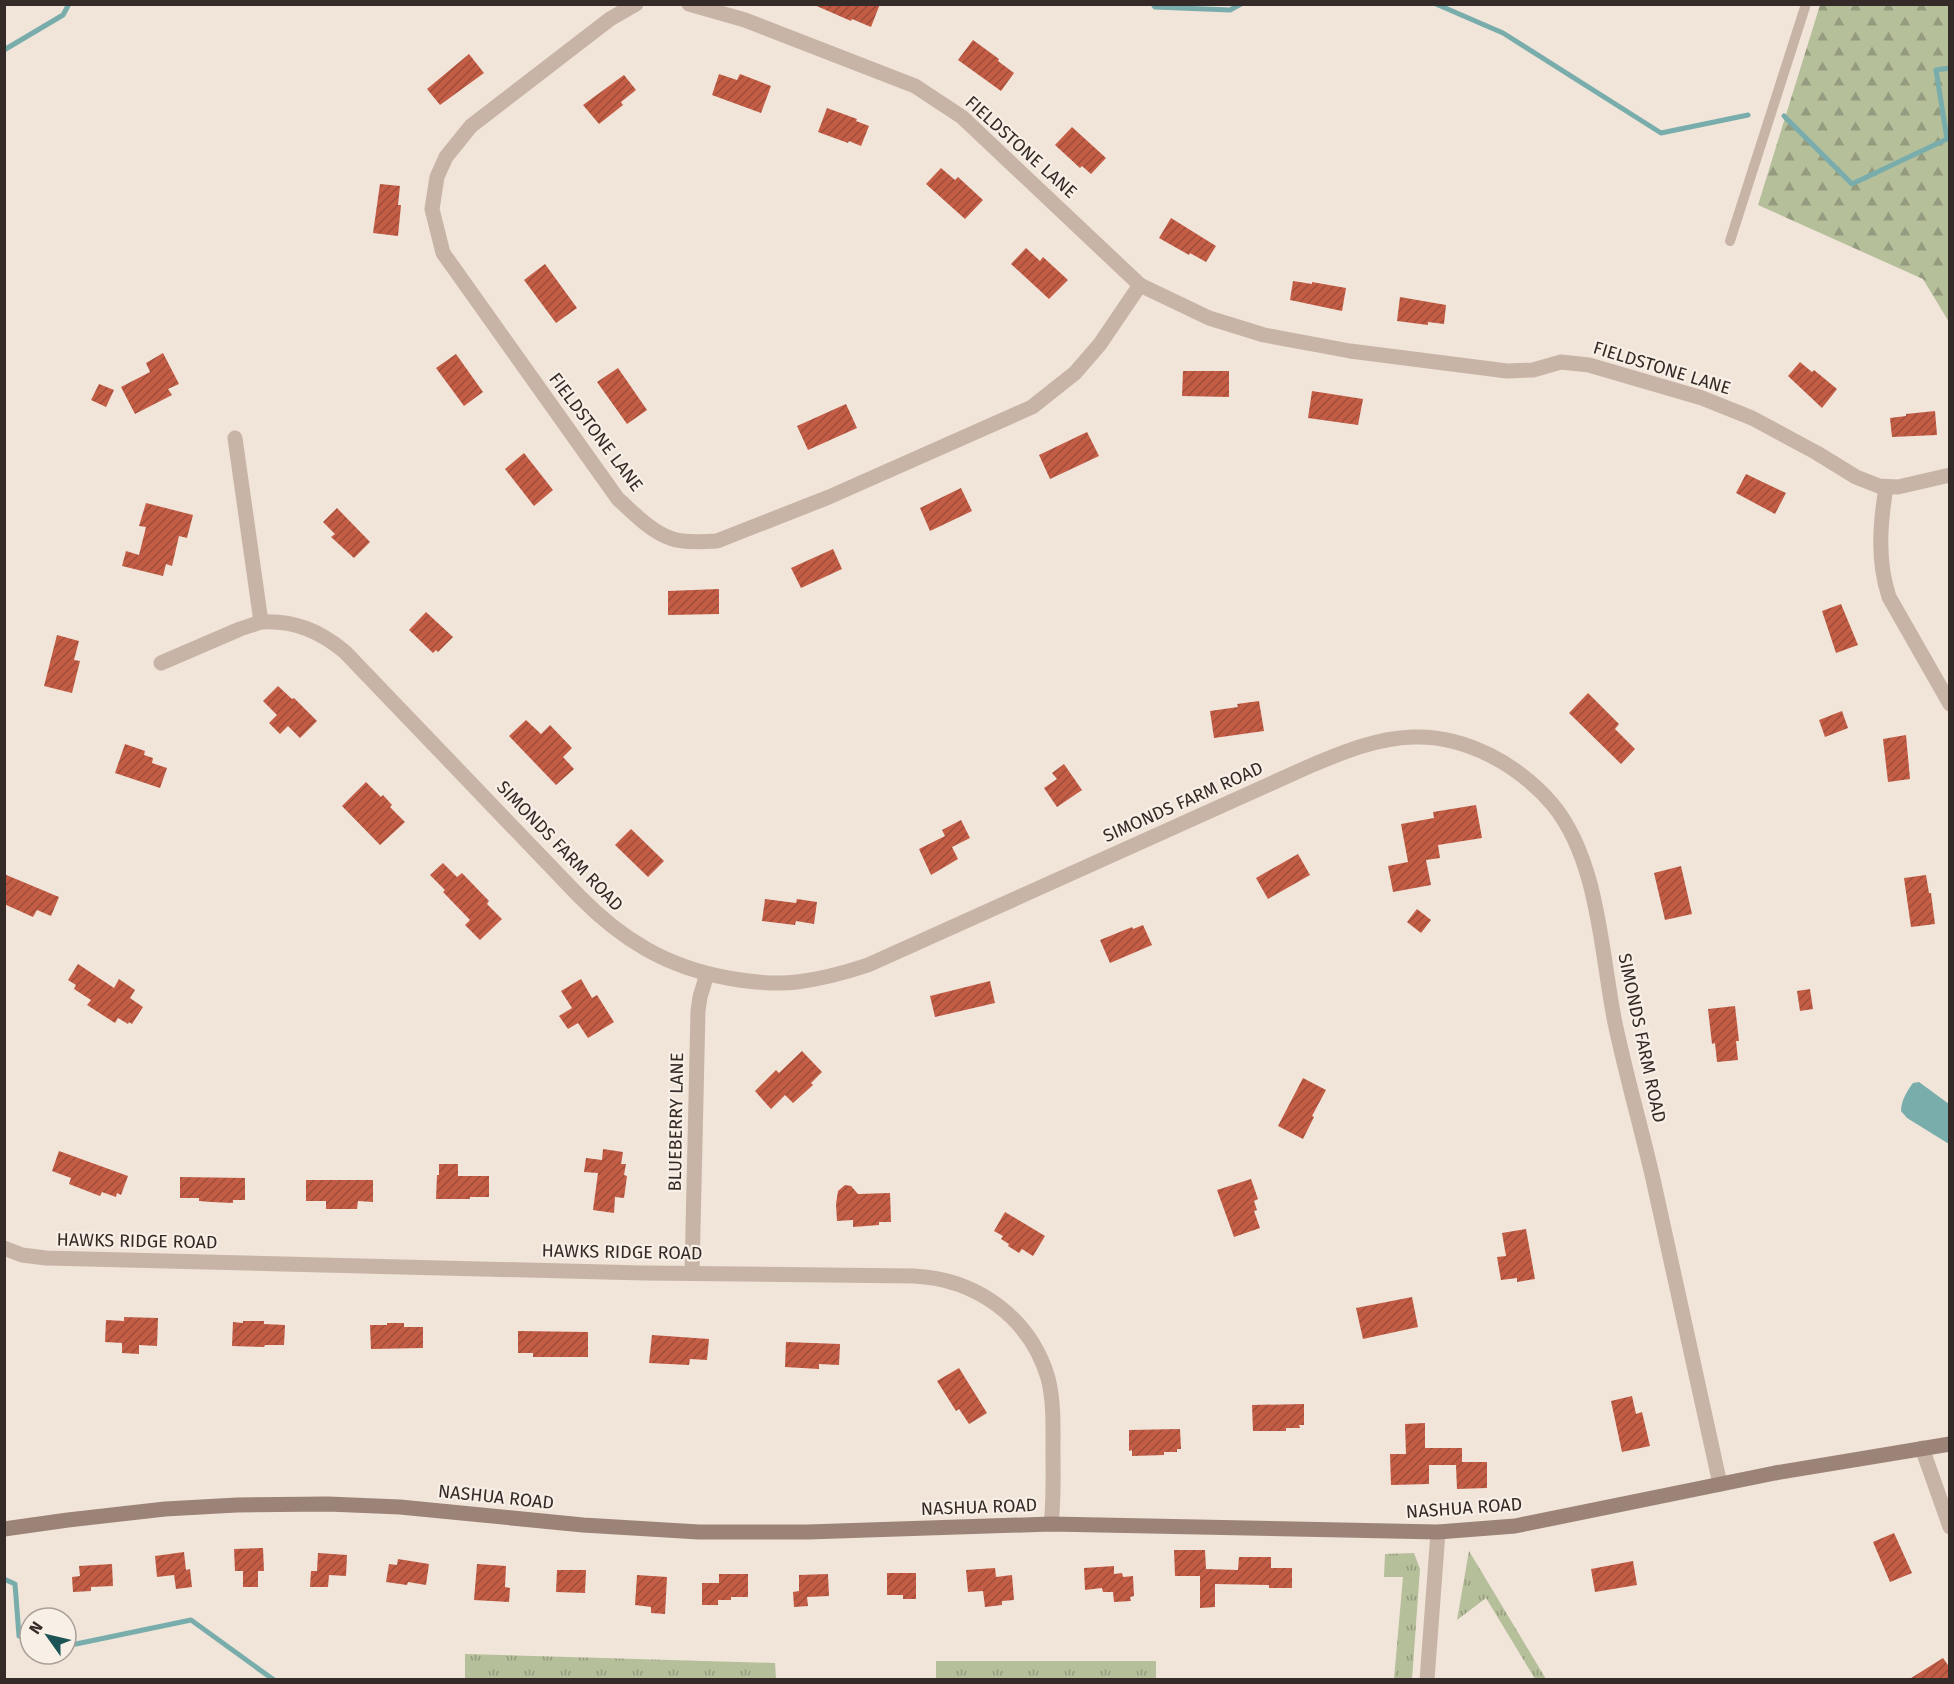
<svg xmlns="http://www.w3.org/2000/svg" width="1954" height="1684" font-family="'Fira Sans',sans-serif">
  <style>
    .forest { fill: url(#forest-firs) }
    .park { fill: url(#park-tufts) }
    .water { fill: #79adac }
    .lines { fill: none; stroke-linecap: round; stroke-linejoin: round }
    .stream { stroke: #79adac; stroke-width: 5 }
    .building { fill: url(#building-hatch) }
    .service { stroke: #c8b4a6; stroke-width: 10 }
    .minor { stroke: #c8b4a6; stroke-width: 15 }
    .secondary { stroke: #9c8377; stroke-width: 15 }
    .labels { text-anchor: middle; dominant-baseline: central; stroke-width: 4.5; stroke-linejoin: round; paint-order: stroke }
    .street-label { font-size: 18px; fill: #342a27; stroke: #f8efe6 }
  </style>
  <defs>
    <pattern id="forest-firs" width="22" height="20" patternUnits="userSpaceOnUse" patternTransform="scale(1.5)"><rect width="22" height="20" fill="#b5bf9a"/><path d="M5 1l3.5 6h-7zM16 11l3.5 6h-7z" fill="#949b7e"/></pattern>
    <pattern id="park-tufts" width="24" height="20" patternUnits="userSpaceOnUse" patternTransform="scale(1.5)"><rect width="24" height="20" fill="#b5bf9a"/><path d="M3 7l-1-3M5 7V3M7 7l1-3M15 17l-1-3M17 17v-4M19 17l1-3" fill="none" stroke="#949b7e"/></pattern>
    <pattern id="building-hatch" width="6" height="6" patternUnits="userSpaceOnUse" patternTransform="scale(1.5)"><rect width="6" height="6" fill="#c35d45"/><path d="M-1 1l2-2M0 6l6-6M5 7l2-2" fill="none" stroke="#9f4d3a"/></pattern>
  </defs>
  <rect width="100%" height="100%" fill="#f1e4d9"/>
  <polygon class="forest" points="1820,5 1949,5 1949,322 1923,279 1758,205"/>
  <g class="park">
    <polygon points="1469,1551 1546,1679 1535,1679 1486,1598 1457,1620"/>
    <polygon points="1414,1553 1420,1569 1412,1679 1394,1679 1403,1577 1384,1577 1385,1554"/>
    <polygon points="465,1654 775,1663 776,1679 465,1679"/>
    <rect x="936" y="1661" width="220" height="18"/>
  </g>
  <path class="water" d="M1919 1082 1949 1104V1144L1907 1118 1901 1111C1901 1101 1907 1091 1913 1083Z"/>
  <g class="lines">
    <g class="stream">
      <polyline points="1153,4 1155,7 1230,10 1241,4"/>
      <polyline points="1436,4 1503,33 1661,133 1748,115"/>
      <polyline points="4,50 63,15 69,4"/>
      <polyline points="1784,116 1852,184 1947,139 1936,70 1950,68"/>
      <polyline points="4,1579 15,1584 19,1636 30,1637"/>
      <polyline points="66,1642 76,1644 191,1620 274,1680"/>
    </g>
  </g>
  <g class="building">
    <polygon points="812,4 880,4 871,27 852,19 851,21"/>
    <polygon points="973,40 999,59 998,61 1014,73 1001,91 958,60"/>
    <polygon points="469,54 484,73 440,105 427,89"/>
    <polygon points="719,74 737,80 740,74 771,86 761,113 712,95"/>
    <polygon points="624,75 636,90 621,102 623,105 599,124 583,105"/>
    <polygon points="827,108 857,119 856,121 869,126 861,146 849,141 848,143 818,132"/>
    <polygon points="1072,127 1106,158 1091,174 1082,166 1080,168 1055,145"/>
    <polygon points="941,168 955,180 958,177 983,200 965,219 926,184"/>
    <polygon points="380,184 400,186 398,205 401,205 398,236 373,233"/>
    <polygon points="1171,218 1216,246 1206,262 1190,253 1189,255 1159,238"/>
    <polygon points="1026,248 1040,261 1043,257 1068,280 1049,299 1011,264"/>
    <polygon points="545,264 577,308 556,323 524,280"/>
    <polygon points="1293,281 1312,284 1312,282 1346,288 1342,311 1290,300"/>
    <polygon points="1400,297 1446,305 1444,324 1428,322 1428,325 1397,321"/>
    <polygon points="163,353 179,384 168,389 172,395 135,414 121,387 150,372 146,363"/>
    <polygon points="456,354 483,392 464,406 436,368"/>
    <polygon points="1800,362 1812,372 1814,370 1837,389 1822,408 1788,376"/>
    <polygon points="618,368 647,410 627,424 597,382"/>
    <polygon points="1183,371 1229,371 1229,397 1182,396"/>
    <polygon points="99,384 114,390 106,407 91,400"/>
    <polygon points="1312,391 1363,399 1358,425 1308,418"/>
    <polygon points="846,404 857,428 808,450 797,426"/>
    <polygon points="1935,411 1937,435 1892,437 1890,418 1906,416 1906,414"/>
    <polygon points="1087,432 1099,456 1050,479 1039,455"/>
    <polygon points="524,453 553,490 534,506 505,469"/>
    <polygon points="1746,474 1786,493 1775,514 1736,493"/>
    <polygon points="961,488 972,511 930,531 920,508"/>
    <polygon points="146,503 193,515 187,538 179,536 172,566 166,564 163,576 122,566 126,551 139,555 146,527 139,526"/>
    <polygon points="337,508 370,542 354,558 331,537 335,534 323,522"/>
    <polygon points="833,549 842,569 801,588 791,568"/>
    <polygon points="719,589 719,614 668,615 668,591"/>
    <polygon points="1841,604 1858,645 1836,653 1822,611"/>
    <polygon points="426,612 453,637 438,652 436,650 433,653 409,630"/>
    <polygon points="57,635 79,641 74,660 80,661 72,693 44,686"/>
    <polygon points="278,686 292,699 294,698 317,721 300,738 288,726 280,734 269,723 277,715 263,701"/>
    <polygon points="1588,693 1619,724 1615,729 1635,749 1621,764 1569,713"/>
    <polygon points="1259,701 1264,731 1214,738 1210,711 1238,707 1237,704"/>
    <polygon points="1842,711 1848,728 1825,737 1819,720"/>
    <polygon points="526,720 541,734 550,725 572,748 563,757 574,769 556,785 509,736"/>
    <polygon points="1906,735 1910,779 1888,782 1883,739"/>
    <polygon points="125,744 145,751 144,755 153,758 152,763 167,768 160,788 115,773"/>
    <polygon points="1064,764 1082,790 1057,807 1044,788 1057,779 1052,773"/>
    <polygon points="366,782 381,797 383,795 392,805 390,807 405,822 380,845 342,806"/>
    <polygon points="1476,805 1482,838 1438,845 1440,858 1426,860 1431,885 1393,892 1388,866 1408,862 1401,824 1434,818 1433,812"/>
    <polygon points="961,820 970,838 952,847 958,859 931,875 919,849 945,836 942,830"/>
    <polygon points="631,829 664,861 648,877 615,845"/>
    <polygon points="1298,854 1310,875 1268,899 1256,878"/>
    <polygon points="443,863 457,877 462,873 489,901 487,904 502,919 480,940 465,925 470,920 443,892 445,890 430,875"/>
    <polygon points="1681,866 1692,914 1665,920 1654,873"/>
    <polygon points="4,874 59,897 51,916 37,910 33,917 4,904"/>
    <polygon points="1926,875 1929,893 1931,893 1935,924 1911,927 1904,878"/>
    <polygon points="765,899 796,903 797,899 817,902 814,924 796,921 795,925 762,921"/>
    <polygon points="1417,909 1431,920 1421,933 1407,922"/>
    <polygon points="1143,925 1152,945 1110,963 1100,940 1132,927 1133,929"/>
    <polygon points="78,964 114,988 119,979 135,990 130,998 143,1007 132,1024 129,1022 128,1024 118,1018 115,1023 87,1005 91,1000 74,989 76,985 68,980"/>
    <polygon points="581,979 592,998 597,995 614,1022 588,1038 578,1023 568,1029 559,1016 572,1008 561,991"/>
    <polygon points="990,981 995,1003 935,1017 930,996"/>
    <polygon points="1810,989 1813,1009 1800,1011 1797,991"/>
    <polygon points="1735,1006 1739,1041 1736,1041 1738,1060 1717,1062 1715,1043 1712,1044 1708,1009"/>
    <polygon points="802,1051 822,1072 811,1083 813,1085 793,1103 785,1095 771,1109 755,1091 776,1070 779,1073"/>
    <polygon points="1303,1078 1326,1090 1312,1116 1314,1117 1303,1139 1278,1126"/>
    <polygon points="603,1149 623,1152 621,1164 626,1164 624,1175 627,1176 624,1198 615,1197 614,1213 593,1210 598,1173 584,1172 586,1158 602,1160"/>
    <polygon points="59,1151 128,1176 121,1195 117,1193 116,1197 102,1192 100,1196 69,1184 71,1178 52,1171"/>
    <polygon points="439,1164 458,1164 458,1176 489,1176 489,1197 470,1197 470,1199 436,1199 437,1175 439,1175"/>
    <polygon points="180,1177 245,1178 245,1200 233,1200 233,1203 211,1202 199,1201 199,1198 180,1198"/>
    <polygon points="1251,1179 1258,1199 1254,1201 1257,1210 1254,1211 1260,1228 1234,1237 1217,1190"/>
    <polygon points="306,1180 373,1180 373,1202 358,1201 357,1209 326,1209 326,1201 306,1201"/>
    <polygon points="845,1185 851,1186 858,1194 890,1193 891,1222 879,1222 879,1225 853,1227 853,1220 837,1221 836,1204 838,1191"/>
    <polygon points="1005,1212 1045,1236 1033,1256 1022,1249 1019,1253 1008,1246 1009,1244 1001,1239 1003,1236 994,1231"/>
    <polygon points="1526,1229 1535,1279 1517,1282 1517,1278 1501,1280 1497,1257 1506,1256 1502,1233"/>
    <polygon points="1412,1297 1418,1327 1363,1339 1356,1308"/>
    <polygon points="124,1317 158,1318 157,1346 139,1345 139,1354 122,1353 122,1343 105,1342 106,1320 124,1321"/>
    <polygon points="243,1321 264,1321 264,1324 285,1325 284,1345 265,1345 264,1347 232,1346 233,1322 243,1323"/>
    <polygon points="387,1323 404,1323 404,1327 423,1327 423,1348 371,1349 370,1325 387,1325"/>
    <polygon points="518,1331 588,1332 588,1357 533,1357 533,1353 518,1353"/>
    <polygon points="652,1335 709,1339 707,1360 690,1359 689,1365 649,1363"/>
    <polygon points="786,1342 840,1344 839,1365 819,1364 819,1369 785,1367"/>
    <polygon points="959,1368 987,1413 969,1424 959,1409 956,1411 937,1381"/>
    <polygon points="1632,1396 1636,1414 1642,1412 1650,1446 1622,1452 1611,1401"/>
    <polygon points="1304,1404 1304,1425 1299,1425 1300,1428 1286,1428 1286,1431 1253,1431 1252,1405"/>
    <polygon points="1425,1423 1425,1448 1462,1448 1462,1462 1487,1462 1487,1488 1457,1489 1456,1465 1429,1465 1429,1484 1391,1485 1390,1454 1406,1454 1405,1424"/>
    <polygon points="1180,1429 1181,1449 1177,1449 1177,1452 1164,1452 1164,1455 1132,1456 1132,1450 1129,1451 1129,1430"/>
    <polygon points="1894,1533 1912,1573 1890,1582 1873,1542"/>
    <polygon points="263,1548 264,1571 258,1571 258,1587 243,1587 243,1571 235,1571 234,1549"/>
    <polygon points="1174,1550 1205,1550 1206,1569 1238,1570 1239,1557 1271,1557 1271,1568 1292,1568 1292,1588 1269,1588 1269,1585 1215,1584 1215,1607 1200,1608 1200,1576 1175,1576"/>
    <polygon points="184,1552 186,1570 190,1569 192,1587 176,1589 174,1575 157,1577 155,1556"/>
    <polygon points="318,1553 347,1555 346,1576 329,1575 328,1587 310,1587 311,1571 317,1571"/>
    <polygon points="398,1559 429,1564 426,1585 408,1582 407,1585 386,1582 389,1564 397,1565"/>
    <polygon points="1633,1561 1637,1585 1595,1592 1591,1569"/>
    <polygon points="112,1564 113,1586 91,1587 91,1591 73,1592 72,1577 80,1576 79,1566"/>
    <polygon points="477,1564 506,1566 505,1587 510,1588 509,1602 474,1600"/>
    <polygon points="1114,1566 1114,1574 1122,1573 1123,1577 1133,1576 1134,1596 1130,1597 1131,1601 1114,1602 1113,1592 1103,1592 1102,1588 1085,1590 1084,1568"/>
    <polygon points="995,1568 996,1577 1012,1575 1014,1600 1002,1601 1002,1605 985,1607 983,1591 968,1592 966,1570"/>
    <polygon points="557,1570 586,1570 585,1593 556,1592"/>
    <polygon points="887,1573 916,1573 916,1599 903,1599 903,1595 887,1595"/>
    <polygon points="719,1574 748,1574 748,1597 731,1597 731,1600 718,1600 718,1605 702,1605 702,1583 719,1583"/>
    <polygon points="828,1574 829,1596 807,1597 808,1606 794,1607 793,1592 799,1591 799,1575"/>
    <polygon points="637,1575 667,1577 665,1614 651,1613 651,1607 635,1605"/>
    <polygon points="1943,1658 1950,1668 1950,1680 1908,1680"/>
  </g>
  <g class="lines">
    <polyline class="service" points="1730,241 1806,4"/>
    <g class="minor">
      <path d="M636 4 610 19 471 126 446 157 437 177 432 209 443 253 618 499C634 513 650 531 670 538 682 543 704 542 717 541L829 497 1032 407 1075 373 1100 344 1140 285"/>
      <polyline points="689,4 745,20 915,86 962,117 1140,285 1209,318 1264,335 1350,351 1507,371 1533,370 1561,362 1589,365 1702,398 1752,418 1817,453 1856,477 1879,486 1898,487 1950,475"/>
      <path d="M1886 487C1880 525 1877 560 1889 597L1950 704"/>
      <path d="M261 622C294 620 320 631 345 652L579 896C622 940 667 967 728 978 751 982 774 985 797 982 821 979 844 973 868 965L1310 766C1343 752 1377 738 1413 737 1466 735 1519 765 1553 805 1599 861 1601 954 1615 1023 1626 1075 1641 1127 1653 1179 1676 1281 1697 1383 1720 1484"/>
      <polyline points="161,663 240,629 261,622 235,438"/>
      <path d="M4 1248 22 1255 46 1258 644 1273 914 1276C976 1279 1030 1317 1048 1378 1054 1402 1053 1426 1053 1451 1053 1475 1054 1500 1051 1524"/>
      <polyline points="692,1272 698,1011 700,997 707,974"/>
      <polyline points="1922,1448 1950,1527"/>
      <polyline points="1427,1680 1438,1532"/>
    </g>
    <polyline class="secondary" points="4,1529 68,1520 165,1509 237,1505 328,1504 400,1507 583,1525 699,1532 808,1532 1051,1524 1438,1532 1515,1526 1775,1473 1950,1444"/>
  </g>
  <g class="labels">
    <g class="street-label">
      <text transform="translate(1021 147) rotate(42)">FIELDSTONE LANE</text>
      <text transform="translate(1662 368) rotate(17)">FIELDSTONE LANE</text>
      <text transform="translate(596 432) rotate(53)">FIELDSTONE LANE</text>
      <text transform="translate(1183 802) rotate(-24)">SIMONDS FARM ROAD</text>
      <text transform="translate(560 846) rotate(46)">SIMONDS FARM ROAD</text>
      <text transform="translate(1642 1038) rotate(78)">SIMONDS FARM ROAD</text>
      <text transform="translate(676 1122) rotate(-89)">BLUEBERRY LANE</text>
      <text transform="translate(137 1241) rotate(1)">HAWKS RIDGE ROAD</text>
      <text transform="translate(622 1252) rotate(1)">HAWKS RIDGE ROAD</text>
      <text transform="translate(496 1497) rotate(6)">NASHUA ROAD</text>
      <text transform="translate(979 1507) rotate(-2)">NASHUA ROAD</text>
      <text transform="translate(1464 1508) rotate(-4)">NASHUA ROAD</text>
    </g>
  </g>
  <rect width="1954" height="1684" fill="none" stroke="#342a27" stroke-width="12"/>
  <g transform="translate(48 1636) rotate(304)"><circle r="28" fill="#f8efe6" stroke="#aaa09a" stroke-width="1.5"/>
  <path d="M0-4.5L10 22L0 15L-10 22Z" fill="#1d5455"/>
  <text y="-9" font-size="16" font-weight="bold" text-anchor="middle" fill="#342a27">N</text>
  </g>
</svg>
